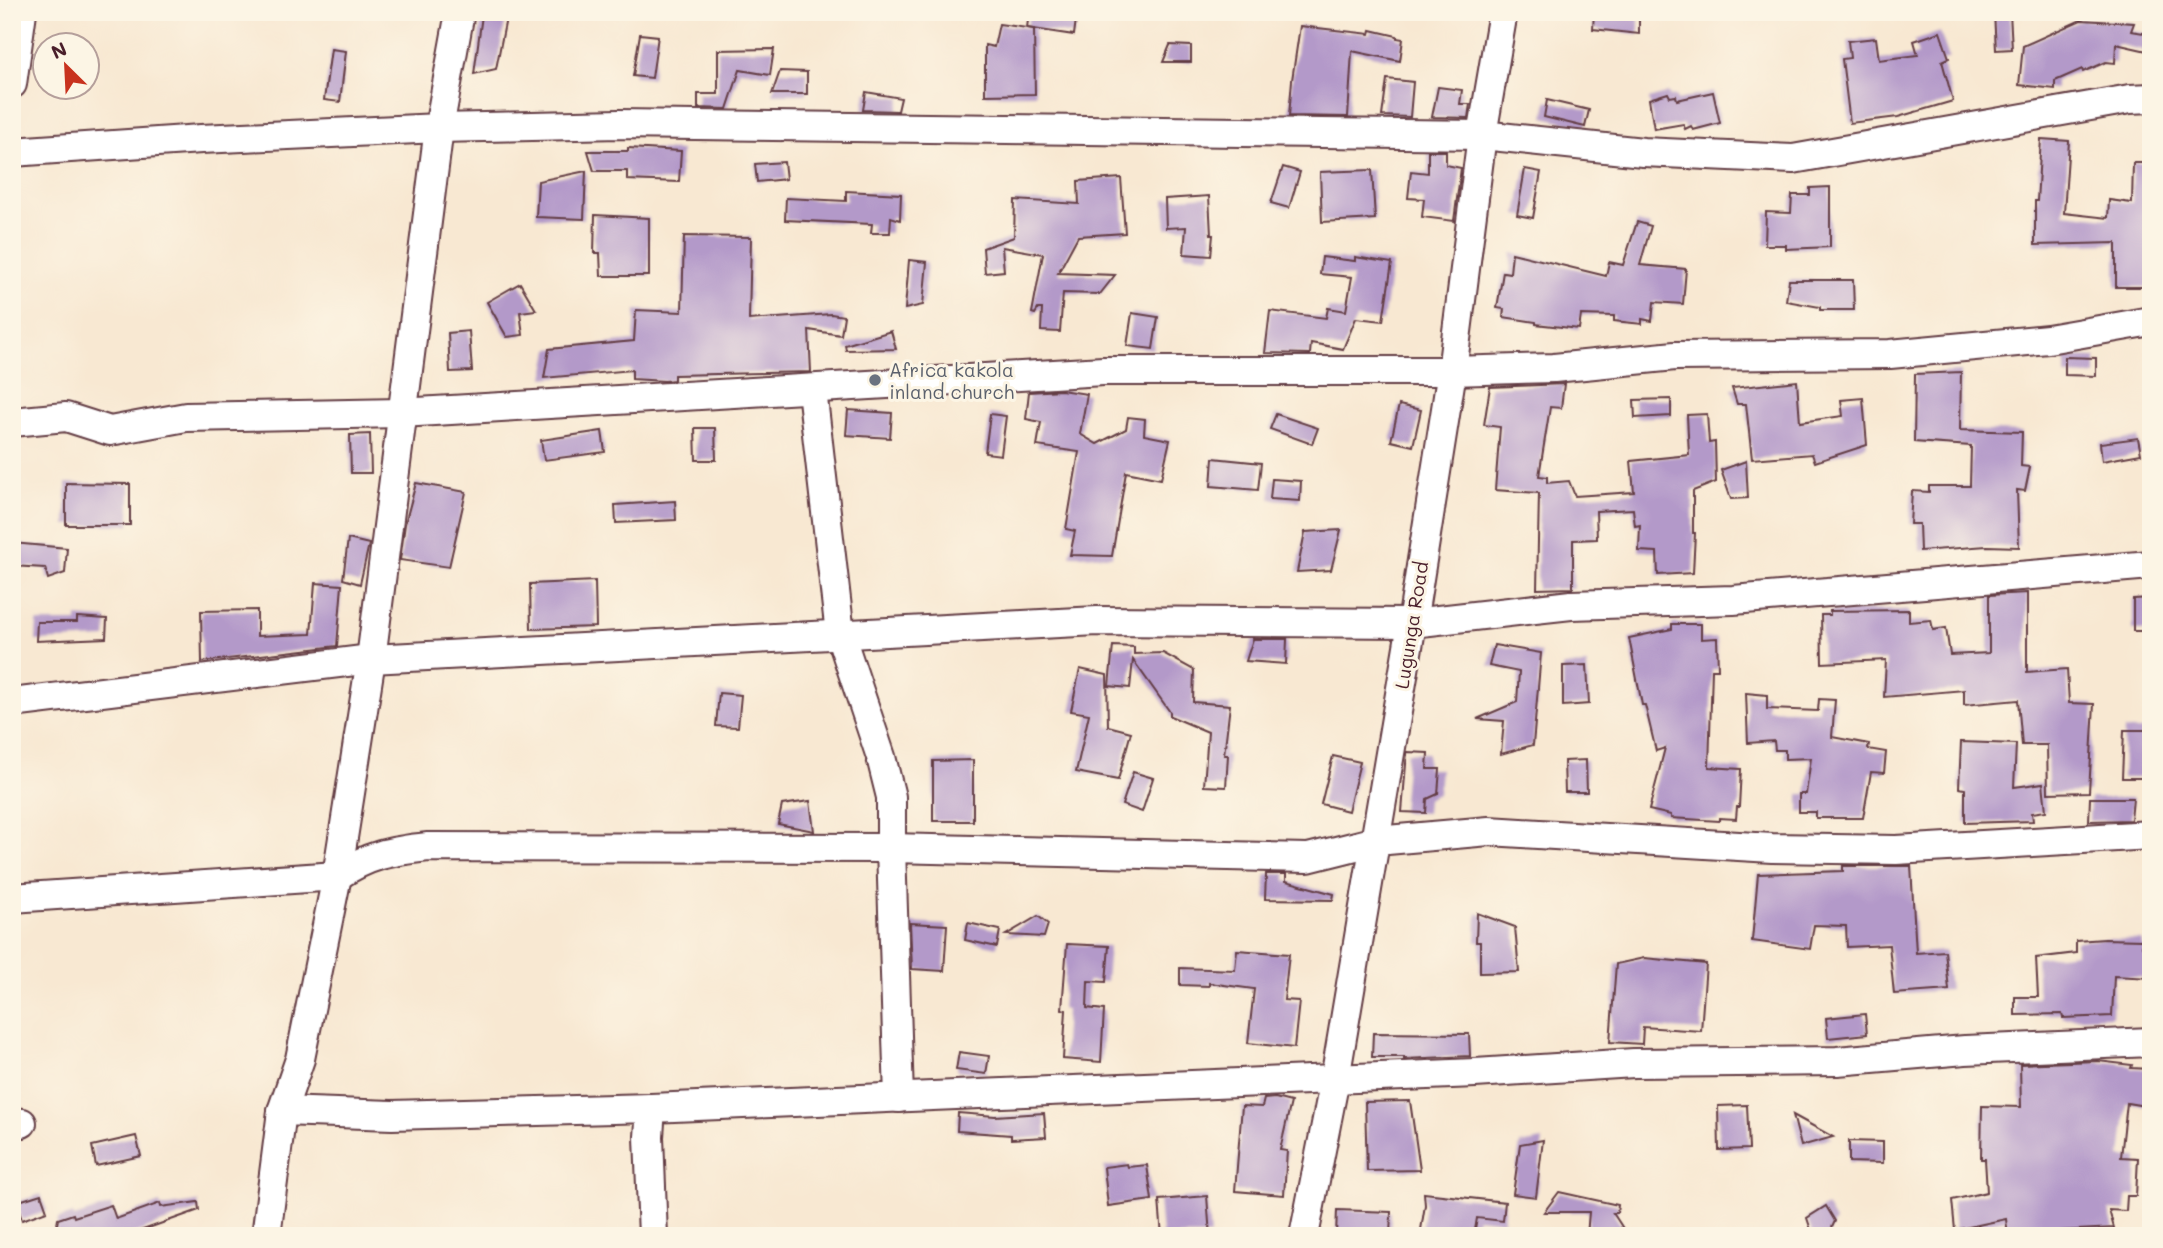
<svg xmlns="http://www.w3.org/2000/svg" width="2163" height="1248" font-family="Mali,sans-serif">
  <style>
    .building { fill: #b399c9 }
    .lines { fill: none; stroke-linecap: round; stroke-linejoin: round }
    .minor-casing { stroke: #643d44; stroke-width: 32 }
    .minor { stroke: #fff; stroke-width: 28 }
    .worship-dot { fill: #6b7280; stroke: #fcf5e5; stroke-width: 2.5 }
    .labels { text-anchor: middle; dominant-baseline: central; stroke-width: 6; stroke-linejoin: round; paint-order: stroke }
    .worship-label { font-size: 19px; fill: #5b616d; stroke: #fcf5e5; text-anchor: start }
    .street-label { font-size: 19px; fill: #4a1f2b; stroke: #fcf5e5 }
  </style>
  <rect width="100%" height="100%" fill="#fcf5e5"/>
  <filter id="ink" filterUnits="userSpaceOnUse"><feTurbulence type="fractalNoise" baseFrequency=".0143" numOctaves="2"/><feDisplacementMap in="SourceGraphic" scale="14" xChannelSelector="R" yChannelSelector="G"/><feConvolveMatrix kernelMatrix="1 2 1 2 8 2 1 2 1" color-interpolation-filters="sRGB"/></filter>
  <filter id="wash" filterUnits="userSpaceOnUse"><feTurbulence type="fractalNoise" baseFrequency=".00686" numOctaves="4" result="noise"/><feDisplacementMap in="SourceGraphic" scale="28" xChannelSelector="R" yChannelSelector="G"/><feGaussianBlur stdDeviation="1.57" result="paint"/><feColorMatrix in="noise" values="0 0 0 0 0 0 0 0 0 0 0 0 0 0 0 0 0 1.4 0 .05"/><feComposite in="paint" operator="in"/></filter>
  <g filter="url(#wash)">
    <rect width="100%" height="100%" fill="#f8e8d2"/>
    <g id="blocks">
      <g class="building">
        <polygon points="1029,12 1077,12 1074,35 1027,28"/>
        <polygon points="1594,12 1639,12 1639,34 1593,29"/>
        <polygon points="1994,12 2010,12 2012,49 1996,50"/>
        <polygon points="482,15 506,18 496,69 474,74"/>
        <polygon points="2081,20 2134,23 2131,31 2150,34 2147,51 2116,44 2115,63 2106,62 2083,72 2082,69 2055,81 2055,89 2019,85 2023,46"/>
        <polygon points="999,24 1034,29 1035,94 985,95 985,45 994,47"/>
        <polygon points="1300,26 1370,34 1371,30 1397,36 1397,38 1403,39 1400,61 1352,51 1348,117 1289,116 1292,80"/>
        <polygon points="1940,32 1949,58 1942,61 1953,101 1898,117 1850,123 1842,59 1850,58 1848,41 1876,38 1879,60 1918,55 1914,41"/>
        <polygon points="640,34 658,36 652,78 633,76"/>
        <polygon points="1170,45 1191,46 1191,62 1163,62"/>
        <polygon points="331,49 346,51 340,102 324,100"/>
        <polygon points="774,49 770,75 740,70 727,109 698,108 698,94 718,94 718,50"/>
        <polygon points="780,71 807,72 807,94 772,94"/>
        <polygon points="1387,79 1413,82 1410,117 1382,116"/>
        <polygon points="1438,87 1462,90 1460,104 1470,104 1468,118 1432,117"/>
        <polygon points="866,92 901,98 898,111 863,110"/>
        <polygon points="1713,92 1720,123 1693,130 1691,126 1685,129 1683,124 1654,129 1649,99 1668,93 1670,97 1676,96 1677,100"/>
        <polygon points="1547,100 1589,110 1585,127 1544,117"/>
        <polygon points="2041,139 2069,141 2064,213 2108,218 2109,200 2132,203 2133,163 2151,163 2151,287 2116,287 2116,243 2035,245 2035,201 2037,201"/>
        <polygon points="628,148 681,151 679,182 627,180 627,171 594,171 588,151 628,151"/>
        <polygon points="1428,151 1446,151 1446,165 1461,168 1454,221 1422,217 1424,199 1408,198 1411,171 1428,173"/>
        <polygon points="784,162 786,179 757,182 755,164"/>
        <polygon points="1283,167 1300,172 1289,208 1271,203"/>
        <polygon points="1525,169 1541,172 1533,218 1517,215"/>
        <polygon points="1372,170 1375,219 1322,222 1320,172"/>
        <polygon points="586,171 584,219 536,217 538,181"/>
        <polygon points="1121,178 1125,233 1078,236 1058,273 1115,275 1100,294 1063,293 1060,332 1041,331 1042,309 1038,309 1035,314 1032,313 1043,254 1002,247 1004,271 985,273 983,248 1014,237 1015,200 1079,204 1078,181"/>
        <polygon points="1830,187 1830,247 1786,249 1786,245 1765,245 1766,212 1791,213 1792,195 1810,195 1810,188"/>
        <polygon points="846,191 901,194 900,220 891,217 890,233 871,233 872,224 785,220 786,198 846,201"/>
        <polygon points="1209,196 1211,235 1213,235 1211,256 1184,254 1186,227 1166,228 1165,199"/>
        <polygon points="595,215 649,218 649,276 601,276 600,253 594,253"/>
        <polygon points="1637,222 1651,226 1640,265 1686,269 1683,304 1654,302 1652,321 1642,319 1642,324 1614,321 1614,316 1581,315 1579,329 1536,324 1536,322 1503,317 1504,309 1497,308 1503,272 1510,273 1512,253 1606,276 1609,262 1623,265"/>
        <polygon points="684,236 751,237 749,320 831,314 844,316 841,335 809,330 811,372 674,375 674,380 665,381 632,379 632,370 544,378 549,349 634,341 636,310 682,312"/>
        <polygon points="1322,257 1355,261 1355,257 1392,263 1383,321 1356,318 1343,349 1311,343 1310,354 1265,353 1270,311 1326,318 1328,308 1346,311 1352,277 1320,274"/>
        <polygon points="909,260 927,262 923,305 905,309"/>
        <polygon points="1789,280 1853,280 1854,310 1820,310 1820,307 1786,301"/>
        <polygon points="520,283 536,310 520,312 523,335 507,337 487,302"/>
        <polygon points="1132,313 1158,317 1153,349 1127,346"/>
        <polygon points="469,331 472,371 450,372 448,333"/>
        <polygon points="891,331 896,349 846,350 845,345"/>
        <polygon points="2065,357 2096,358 2096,376 2065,375"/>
        <polygon points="1961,372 1960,430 2022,432 2021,466 2030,467 2025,491 2017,490 2019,547 1987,546 1920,551 1919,524 1910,524 1912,491 1929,492 1929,486 1970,486 1971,446 1914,442 1915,374"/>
        <polygon points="1797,381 1800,422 1843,416 1841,400 1863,398 1867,445 1815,462 1812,454 1752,459 1746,404 1737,404 1732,388"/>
        <polygon points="1564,384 1561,408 1550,407 1539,476 1547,477 1547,483 1569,481 1575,496 1634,492 1631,461 1689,455 1687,415 1707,414 1709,443 1715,442 1716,482 1693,491 1693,533 1695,533 1693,573 1658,575 1657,552 1639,551 1640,525 1635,526 1633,509 1596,511 1597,539 1573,540 1573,588 1537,589 1539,493 1495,490 1500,427 1484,425 1490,387"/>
        <polygon points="1061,390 1087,394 1080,434 1097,444 1126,429 1128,417 1145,419 1144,435 1170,440 1161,479 1126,472 1112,556 1070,555 1075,531 1066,529 1079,452 1037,446 1041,422 1026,419 1029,392"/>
        <polygon points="1671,399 1671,416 1635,418 1634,400"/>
        <polygon points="1399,405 1421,410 1413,446 1391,441"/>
        <polygon points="848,410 892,413 890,438 846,435"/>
        <polygon points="990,414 1006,416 1001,455 985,453"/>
        <polygon points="1276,414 1318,428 1312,444 1270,429"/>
        <polygon points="695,428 715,428 716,460 696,460"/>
        <polygon points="602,431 605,452 544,460 541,440"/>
        <polygon points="370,434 371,473 351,473 350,435"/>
        <polygon points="2138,438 2141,454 2102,461 2100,443"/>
        <polygon points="1213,458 1261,463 1258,490 1211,486"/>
        <polygon points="1746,461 1748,498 1731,499 1721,470"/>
        <polygon points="1272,479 1301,481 1300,501 1270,499"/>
        <polygon points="66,483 130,484 130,525 66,525"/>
        <polygon points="416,483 466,492 449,567 400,560 405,524"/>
        <polygon points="675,501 676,520 616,523 615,505"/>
        <polygon points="1341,530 1331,570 1297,572 1305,532"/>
        <polygon points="348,539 369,544 360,584 343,579"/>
        <polygon points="12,543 67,548 65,573 48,579 45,568 12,566"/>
        <polygon points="595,581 596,627 531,629 530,584"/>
        <polygon points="315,583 342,585 337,646 202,662 201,611 257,610 257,636 311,634"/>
        <polygon points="2027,593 2027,672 2067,669 2069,703 2094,704 2089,792 2048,793 2047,745 2022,745 2018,700 1964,705 1964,690 1884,697 1886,660 1822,663 1821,615 1830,615 1830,611 1909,610 1909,622 1931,620 1933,630 1946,628 1950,655 1989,653 1989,595"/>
        <polygon points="2151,598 2149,631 2133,631 2133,599"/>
        <polygon points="77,617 107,619 106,638 36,641 37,622 77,622"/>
        <polygon points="1672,624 1701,624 1701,639 1717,638 1718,669 1712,669 1709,767 1741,769 1739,807 1737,807 1736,819 1719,818 1719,821 1671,818 1671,815 1649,810 1665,748 1656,751 1645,705 1642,705 1629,638 1672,629"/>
        <polygon points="1253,639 1287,639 1286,664 1246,661"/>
        <polygon points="1494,645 1541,653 1533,745 1501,754 1504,721 1477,719 1517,702 1519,672 1489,666"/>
        <polygon points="1113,646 1134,647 1134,654 1163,653 1194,670 1193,702 1230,705 1224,755 1228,755 1226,787 1204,786 1208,732 1170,716 1170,712 1133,660 1130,688 1109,686"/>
        <polygon points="1587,665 1589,704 1563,706 1563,666"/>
        <polygon points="1080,669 1107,675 1108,726 1131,732 1118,780 1076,772 1089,714 1071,711"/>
        <polygon points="719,693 741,695 738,727 716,726"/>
        <polygon points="1746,693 1767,695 1767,709 1818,711 1819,699 1835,700 1832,737 1869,744 1868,749 1886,752 1884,773 1871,772 1863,818 1816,818 1816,812 1799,812 1799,794 1806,794 1811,758 1785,759 1785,750 1775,750 1774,741 1748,743"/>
        <polygon points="2124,730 2151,730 2151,778 2122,778"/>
        <polygon points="1961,742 2016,744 2014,787 2043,783 2046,811 2032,813 2033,821 1965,823 1965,789 1959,788"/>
        <polygon points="1407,752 1428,753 1427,769 1440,769 1438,794 1427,799 1426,813 1402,812"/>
        <polygon points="1333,756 1360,762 1348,811 1321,804"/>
        <polygon points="973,760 973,821 933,821 933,761"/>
        <polygon points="1586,760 1587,792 1565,792 1564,761"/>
        <polygon points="1133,772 1153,778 1142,812 1122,805"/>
        <polygon points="2090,798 2133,798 2131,820 2089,821"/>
        <polygon points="810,801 814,831 778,824 782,805"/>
        <polygon points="1843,866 1911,866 1916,953 1945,951 1949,990 1894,994 1889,945 1847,947 1846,926 1814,925 1810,949 1752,941 1758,874 1843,871"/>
        <polygon points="1266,874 1286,874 1286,881 1334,894 1333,900 1265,899"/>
        <polygon points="1477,913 1515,927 1519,972 1480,973 1480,942 1476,942"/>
        <polygon points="1038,916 1048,924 1044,937 1006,935"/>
        <polygon points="910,923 947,925 944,971 912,969"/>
        <polygon points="968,923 1000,930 997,947 965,940"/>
        <polygon points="2105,939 2142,940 2142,946 2151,947 2151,978 2114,976 2112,1016 2063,1018 2062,1014 2015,1015 2015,997 2038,997 2036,958 2076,953 2076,941"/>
        <polygon points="1067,944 1109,946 1106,982 1088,981 1087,1008 1104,1010 1101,1062 1063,1059 1066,1010 1062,1009"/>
        <polygon points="1237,950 1289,954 1284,1000 1299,1001 1294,1048 1248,1043 1254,989 1209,983 1209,986 1180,985 1180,968 1235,970"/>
        <polygon points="1644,958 1706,964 1701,1031 1643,1027 1642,1044 1610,1042 1616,964"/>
        <polygon points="1865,1014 1867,1034 1828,1038 1826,1018"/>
        <polygon points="1373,1033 1469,1034 1470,1056 1404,1059 1404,1057 1372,1057"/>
        <polygon points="959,1052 989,1056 986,1074 956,1070"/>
        <polygon points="2098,1061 2132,1065 2131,1068 2151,1069 2151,1107 2127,1103 2121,1157 2138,1158 2136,1196 2127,1196 2126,1211 2109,1210 2114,1228 2041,1232 2041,1236 2008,1236 2006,1219 1955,1230 1952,1200 1987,1192 1985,1159 1981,1159 1982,1106 2021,1107 2020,1064"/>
        <polygon points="1275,1098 1291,1102 1280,1150 1287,1151 1284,1195 1235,1191 1242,1106 1262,1107 1264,1099"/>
        <polygon points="1410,1101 1420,1170 1367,1171 1365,1102"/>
        <polygon points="1747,1105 1749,1149 1719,1150 1718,1106"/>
        <polygon points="958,1113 995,1116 1044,1113 1046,1137 1011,1139 1011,1135 957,1131"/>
        <polygon points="1793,1115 1833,1137 1801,1146"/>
        <polygon points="136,1136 141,1156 96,1166 92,1146"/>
        <polygon points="1543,1140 1536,1197 1513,1194 1520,1144"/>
        <polygon points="1849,1141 1883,1142 1883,1163 1849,1162"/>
        <polygon points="1127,1164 1128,1167 1147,1165 1152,1200 1108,1206 1104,1167"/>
        <polygon points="1559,1192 1618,1205 1617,1213 1613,1213 1628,1236 1587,1236 1589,1212 1544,1212"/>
        <polygon points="1424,1193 1505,1202 1503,1221 1477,1218 1474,1236 1420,1236 1425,1205"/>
        <polygon points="41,1194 47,1211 22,1220 16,1202"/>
        <polygon points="1207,1196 1210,1236 1162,1236 1159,1200"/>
        <polygon points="198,1202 199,1210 126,1236 55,1236 58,1219 73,1214 74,1217 111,1205 116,1219 160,1203 161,1207"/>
        <polygon points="1826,1206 1835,1221 1828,1236 1813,1236 1807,1218"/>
        <polygon points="1337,1210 1391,1212 1390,1236 1336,1236"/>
      </g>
    </g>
  </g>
  <g filter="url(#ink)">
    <use href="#blocks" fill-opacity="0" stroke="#643d44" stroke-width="2"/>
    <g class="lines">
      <g class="minor-casing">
        <g id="minor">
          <polyline points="12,84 22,12"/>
          <polyline points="12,152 201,139 439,128 619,124 1482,135 1643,152 1793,159 2130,99 2151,98"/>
          <polyline points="812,390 840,634 881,757 891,797 891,848 899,1098"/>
          <polyline points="12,422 66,417 110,431 186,417 401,413 1103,371 1452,371 1554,368 1675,356 1890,354 2048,339 2151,321"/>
          <polyline points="12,703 371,659 1097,621 1412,623 1571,605 1733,600 2151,565"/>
          <path d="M12 898 337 876C368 855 391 851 428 847L891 848 1308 858 1376 841 1489 831 1772 848 1896 850 2151 835"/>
          <polyline points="651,1108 1475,1073 1634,1063 1837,1061 1965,1050 2151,1042"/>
          <polyline points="282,1111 392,1115 651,1108 649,1137 653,1236"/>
          <polyline points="12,1122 22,1123"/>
          <polyline points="266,1236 282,1111 300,1059 337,876 371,659 439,128 460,12"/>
          <polyline points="1304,1236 1335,1079 1412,623 1452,371 1482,135 1503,12"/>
        </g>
      </g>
      <use href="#minor" class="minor"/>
    </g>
  </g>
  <circle class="worship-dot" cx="875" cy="380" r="7"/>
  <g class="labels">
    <g class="worship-label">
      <text x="889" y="369">Africa kakola<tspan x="889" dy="22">inland church</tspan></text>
    </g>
    <g class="street-label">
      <text transform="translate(1411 625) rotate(-81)">Lugunga Road</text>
    </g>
  </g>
  <rect width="2163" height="1248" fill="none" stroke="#fcf5e5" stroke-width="42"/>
  <g transform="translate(66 66) rotate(336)"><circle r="33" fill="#fcf5e5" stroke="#b59f9b" stroke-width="2"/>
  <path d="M0-5L12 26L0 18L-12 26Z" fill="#c8321e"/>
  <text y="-10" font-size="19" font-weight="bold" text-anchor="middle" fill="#4a1f2b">N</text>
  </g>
</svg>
